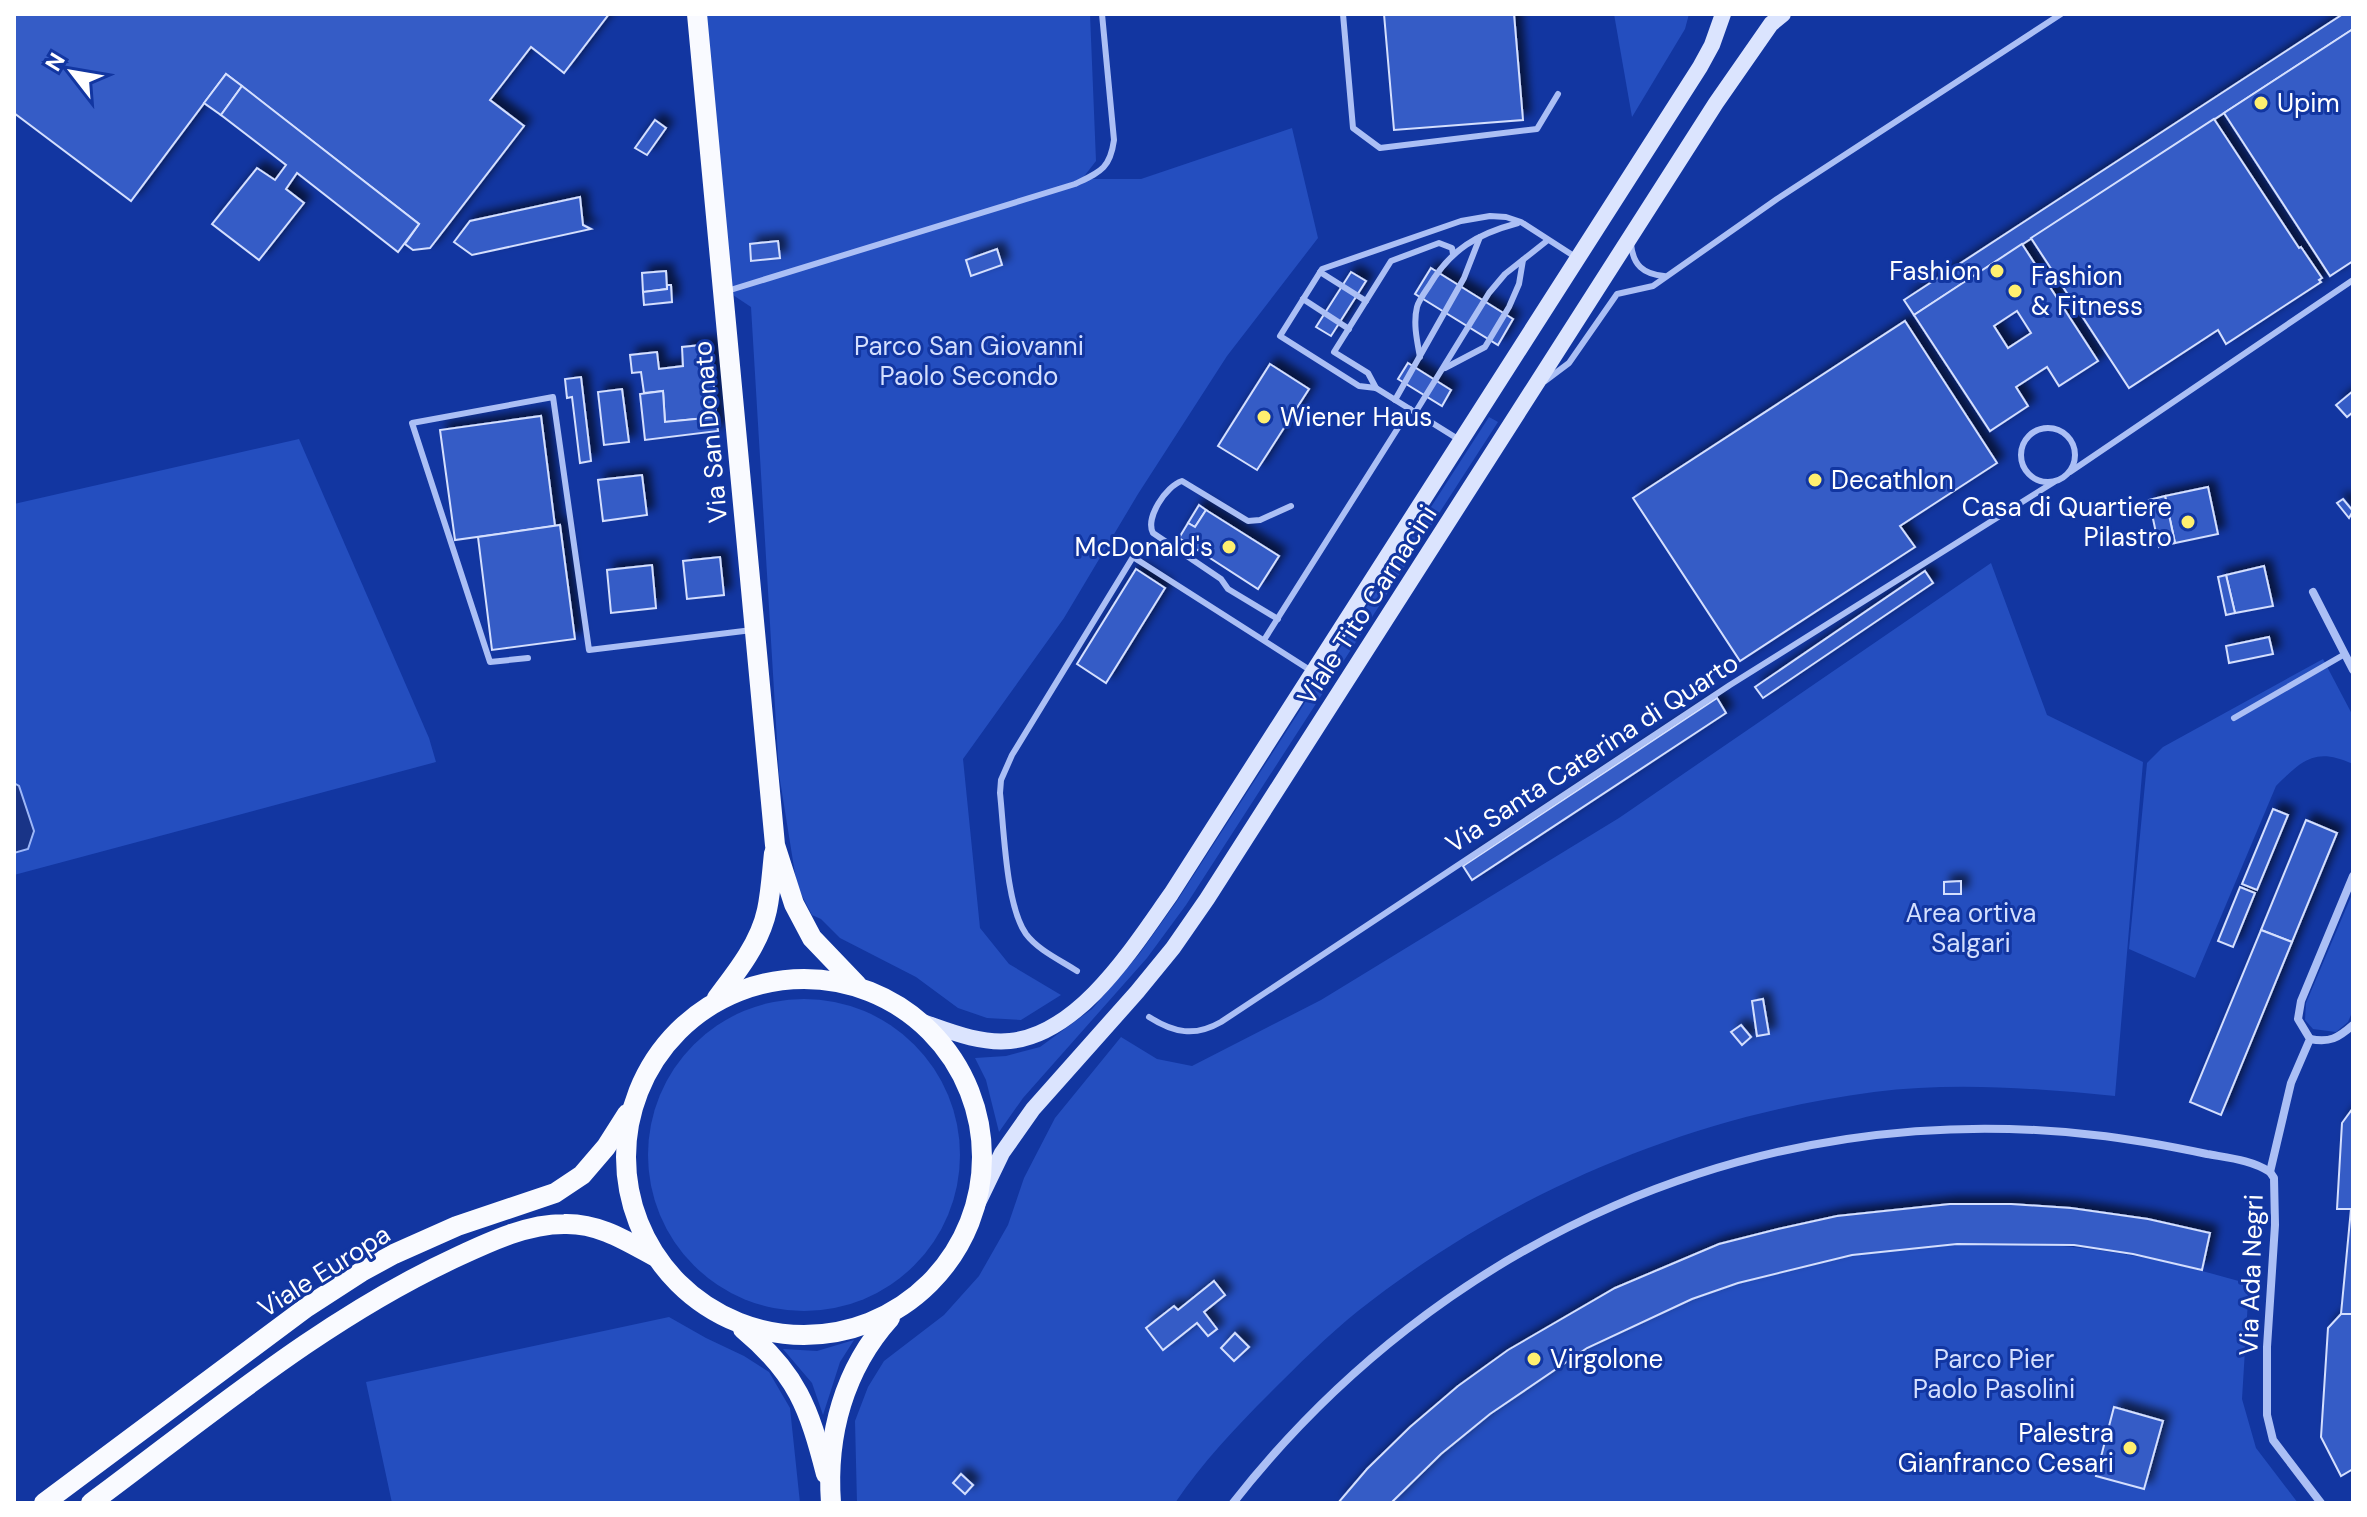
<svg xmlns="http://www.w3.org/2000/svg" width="2367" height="1517" font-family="'DM Sans',sans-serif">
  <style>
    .green { fill: #244ebf }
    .water { fill: #193487; stroke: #9db7f8; stroke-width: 2 }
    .building { fill: #365cc6; stroke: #d4dffe; stroke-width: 2; fill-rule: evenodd; filter: url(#shadow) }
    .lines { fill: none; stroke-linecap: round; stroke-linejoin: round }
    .service { stroke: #abbff5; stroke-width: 6 }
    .minor { stroke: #abbff5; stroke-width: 8 }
    .secondary { stroke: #dbe4fe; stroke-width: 16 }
    .primary { stroke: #f9faff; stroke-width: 20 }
    .poi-dot { fill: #ffef6f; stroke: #1236a1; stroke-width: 3 }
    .labels { text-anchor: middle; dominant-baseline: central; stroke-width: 6; stroke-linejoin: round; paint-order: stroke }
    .poi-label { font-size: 26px; fill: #fff; stroke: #1236a1; text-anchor: start }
    .park-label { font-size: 26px; fill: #d4dffe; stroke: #1236a1 }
    .street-label { font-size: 26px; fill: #fff; stroke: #1236a1 }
  </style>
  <defs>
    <filter id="shadow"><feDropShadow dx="7" dy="-7" stdDeviation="4" flood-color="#0009"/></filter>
  </defs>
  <rect width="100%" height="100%" fill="#1236a1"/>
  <g class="green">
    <polygon points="697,14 1090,14 1096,161 1082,179 1141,179 1292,128 1318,238 1227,356 1138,494 1064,618 963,759 980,928 1009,964 1061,995 1021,1020 987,1018 958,1008 916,977 840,938 821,919 812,915 797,886 779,774 751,307 730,293"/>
    <polygon points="1614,14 1689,14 1685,29 1632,117"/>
    <polygon points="1489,417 1498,422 1186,905 1147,958 1023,1098 999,1132 986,1080 975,1058 1006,1056 1040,1047 1092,1009 1140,953 1177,901"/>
    <polygon points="299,439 429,738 436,762 14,875 14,504"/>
    <path d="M1991 563 2047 715 2143 762 2115 1096C2035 1088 1953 1082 1874 1092 1687 1116 1506 1194 1358 1311 1327 1336 1298 1365 1270 1393 1236 1427 1202 1463 1175 1503H857L855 1421 868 1387 884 1361 944 1315 979 1276 1008 1225 1024 1178 1055 1118 1121 1037 1157 1059 1192 1066 1321 1000 1619 818Z"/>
    <path d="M2323 659 2353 716V764C2316 747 2303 759 2276 786L2195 978 2129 949 2147 763 2163 747Z"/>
    <polygon points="2353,892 2353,1010 2348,1022 2336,1032 2313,1029 2305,1020 2306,1003"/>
    <circle cx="804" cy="1155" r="156"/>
    <path d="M2014 1243C2100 1246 2167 1260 2249 1284L2242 1399 2256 1448 2298 1503H1391C1450 1444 1514 1390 1586 1349 1684 1293 1799 1258 1910 1247 1945 1244 1980 1244 2014 1243Z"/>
    <polygon points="669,1317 706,1338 744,1356 769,1372 790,1408 800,1503 392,1503 366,1382"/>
    <polygon points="854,1340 840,1362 823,1415 812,1383 783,1349 817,1351"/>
  </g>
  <polygon class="water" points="14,783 19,786 34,831 28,849 14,853"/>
  <g class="building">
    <polygon points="14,14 609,14 564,73 531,47 490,100 524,126 430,248 413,250 405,244 419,224 226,74 131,201 14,113"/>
    <polygon points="1384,14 1514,14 1523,120 1394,130"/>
    <polygon points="2343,14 2353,14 2353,29 1914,315 1904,300"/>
    <polygon points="2353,29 2353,261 2330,276 2224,113"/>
    <polygon points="226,74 242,86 221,115 204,103"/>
    <polygon points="242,86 419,224 398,252 297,173 286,189 304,203 259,260 212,224 257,168 275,180 286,165 221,115"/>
    <polygon points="2214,119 2299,248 2301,247 2322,278 2319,280 2321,282 2226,344 2218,330 2129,388 2031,238"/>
    <polygon points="655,120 666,128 647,155 635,148"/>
    <polygon points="580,197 583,225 591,229 472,255 454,242 470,221"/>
    <polygon points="778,241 780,258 751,261 750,244"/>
    <path d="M2022 244 2098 361 2059 386 2047 367 2016 387 2028 406 1990 431 1914 315ZM2017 311 2031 333 2008 348 1994 326Z"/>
    <polygon points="997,249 1002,265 971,276 966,260"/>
    <polygon points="1431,268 1513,319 1498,345 1415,294"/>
    <polygon points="666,271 667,289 643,292 642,273"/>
    <polygon points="1351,272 1366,281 1331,336 1316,327"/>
    <polygon points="667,285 671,285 672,302 644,305 643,292 667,289"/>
    <polygon points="1905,321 1997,463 1900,526 1915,547 1740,661 1633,498"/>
    <polygon points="711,344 716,417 665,422 663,391 644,393 641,372 632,373 630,355 657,352 659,369 683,366 682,347"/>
    <polygon points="1408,363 1451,390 1442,406 1398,379"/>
    <polygon points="1270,364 1309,389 1257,470 1218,446"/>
    <polygon points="581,377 591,461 580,463 572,397 567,398 565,379"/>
    <polygon points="622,389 629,442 604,445 598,392"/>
    <polygon points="663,391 665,422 716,417 718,431 645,440 640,394"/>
    <polygon points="2353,391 2353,412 2347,417 2336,405"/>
    <polygon points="541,416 555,526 455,540 440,430"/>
    <polygon points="642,475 647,515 603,521 598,480"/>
    <polygon points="2208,487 2218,534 2175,543 2165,496"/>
    <polygon points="2165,496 2175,543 2159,547 2149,500"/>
    <polygon points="2343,499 2353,511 2349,518 2337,503"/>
    <polygon points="1199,505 1206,510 1195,527 1188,523"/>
    <polygon points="1206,510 1279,556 1258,589 1179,538 1188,523 1195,527"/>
    <polygon points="560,525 575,639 492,650 478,537"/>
    <polygon points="720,557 724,595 687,599 683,561"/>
    <polygon points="652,565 656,608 611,613 607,570"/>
    <polygon points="2264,566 2273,606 2235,613 2226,575"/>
    <polygon points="1136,569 1165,588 1106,683 1077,664"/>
    <polygon points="1925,571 1933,583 1763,698 1755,687"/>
    <polygon points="2226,575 2235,613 2226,615 2218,577"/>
    <polygon points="2269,637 2273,654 2229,663 2226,646"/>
    <polygon points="1717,698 1726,713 1472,880 1463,866"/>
    <polygon points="2273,809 2288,815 2257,890 2242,884"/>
    <polygon points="2306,820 2337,833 2292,942 2261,930"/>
    <polygon points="1961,881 1961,894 1944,894 1944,882"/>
    <polygon points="2240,887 2255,893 2233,947 2218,941"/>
    <polygon points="2261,930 2292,942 2221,1115 2190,1102"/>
    <polygon points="1763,999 1769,1034 1757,1036 1752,1001"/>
    <polygon points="1741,1025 1751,1037 1742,1045 1731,1032"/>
    <polygon points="2353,1108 2353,1314 2341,1314 2351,1209 2337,1209 2342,1123"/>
    <polygon points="1950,1204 2011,1204 2071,1208 2148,1219 2210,1233 2202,1270 2133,1254 2074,1245 1957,1244 1852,1255 1738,1283 1692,1299 1587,1348 1490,1414 1441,1454 1391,1503 1338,1503 1367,1469 1410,1427 1458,1386 1508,1350 1615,1288 1719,1244 1778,1229 1837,1216"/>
    <polygon points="1214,1281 1225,1295 1204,1312 1217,1329 1208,1336 1197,1323 1163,1350 1146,1328 1174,1306 1178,1310"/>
    <polygon points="2341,1314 2353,1314 2353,1469 2341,1476 2321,1437 2328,1328"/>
    <polygon points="1235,1333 1249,1347 1234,1361 1221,1348"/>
    <polygon points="2114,1407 2163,1421 2144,1489 2096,1476"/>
    <polygon points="961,1474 973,1485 965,1494 953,1483"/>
  </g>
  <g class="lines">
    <g class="service">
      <polyline points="1343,14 1353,128 1380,148 1537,129 1558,94"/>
      <path d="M1631 244C1633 265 1643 274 1664 276"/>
      <polyline points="1320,272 1366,301"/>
      <path d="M727 291 1075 184C1100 172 1110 169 1114 140L1102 14"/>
      <polyline points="1303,299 1349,329"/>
      <path d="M1420 357C1417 341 1413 323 1417 307 1419 300 1425 292 1429 286 1451 249 1477 234 1518 223"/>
      <polyline points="1445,368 1485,347 1509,307 1519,284 1523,260"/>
      <polyline points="1545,381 1569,363 1617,294 1653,286 1777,199 2061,14"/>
      <polyline points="1376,388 1368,373 1334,352 1391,261 1439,243 1452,248 1453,254"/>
      <polyline points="1395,400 1464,278 1480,237"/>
      <polyline points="1415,413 1489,293 1505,274 1548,240"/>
      <circle cx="2048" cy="455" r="27"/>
      <polyline points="1458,439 1376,388 1359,386 1280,336 1322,269 1461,221 1490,216 1506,217 1521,222 1577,258"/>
      <polyline points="2070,472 2353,280"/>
      <path d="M1278 619 1228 589 1221 579 1153 533C1145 518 1166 486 1182 481L1248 521 1260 520 1291 506"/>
      <polyline points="1264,640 1410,409"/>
      <polyline points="528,658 490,662 412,423 553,397 589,650 752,630"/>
      <polyline points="2234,718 2345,654"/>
      <path d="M1077 971C1060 960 1038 950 1026 934 1006 906 1004 830 1000 793L1001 780 1012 755 1133 557 1313 672"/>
      <path d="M1149 1017C1174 1033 1195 1037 1221 1022L1730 685 2054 482"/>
    </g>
    <g class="minor">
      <polyline points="2313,592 2353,670"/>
      <path d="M2310 1039C2330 1043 2338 1038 2353 1025"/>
      <path d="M1233 1503C1440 1239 1758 1096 2094 1135 2132 1139 2169 1146 2207 1154 2229 1158 2252 1160 2270 1172"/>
      <polyline points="2321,1503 2273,1440 2267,1415 2267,1347 2275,1225 2274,1178 2270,1172 2291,1083 2310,1039 2298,1019 2301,1001 2353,876"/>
    </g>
    <g class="secondary">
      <path d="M920 1021C949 1031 979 1044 1010 1041 1080 1034 1134 946 1171 894L1700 67 1712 45 1723 14"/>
      <polyline points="975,1209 1002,1153 1033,1109 1137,992 1173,948 1207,899 1716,103 1771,24 1783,14"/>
    </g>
    <g class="primary">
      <polyline points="697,14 775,845 794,904 812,938 857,985"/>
      <circle cx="804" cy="1157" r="178"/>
      <path d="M717 998C737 972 760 943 767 910 771 891 772 871 774 853"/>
      <path d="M743 1329C797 1374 809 1408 826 1474"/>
      <polyline points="44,1503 307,1307 361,1272 394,1254 457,1226 555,1193 582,1175 606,1147 627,1114"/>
      <path d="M91 1503C210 1415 324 1318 459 1256 491 1241 528 1224 564 1224 598 1223 625 1240 654 1256"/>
      <path d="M831 1503C826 1435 844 1369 890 1318"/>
    </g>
  </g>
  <g class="poi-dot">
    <circle cx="2261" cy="103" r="8"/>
    <circle cx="1997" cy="271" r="8"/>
    <circle cx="2015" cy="291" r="8"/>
    <circle cx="1264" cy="417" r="8"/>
    <circle cx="1815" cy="480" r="8"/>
    <circle cx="2188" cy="522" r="8"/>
    <circle cx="1229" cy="547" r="8"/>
    <circle cx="1534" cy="1359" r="8"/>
    <circle cx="2130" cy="1448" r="8"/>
  </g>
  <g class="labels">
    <g class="poi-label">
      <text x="2277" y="103">Upim</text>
      <text x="1981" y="271" text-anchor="end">Fashion</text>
      <text x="2031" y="276">Fashion<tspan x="2031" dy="30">&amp; Fitness</tspan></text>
      <text x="1280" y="417">Wiener Haus</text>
      <text x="1831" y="480">Decathlon</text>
      <text x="2172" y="507" text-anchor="end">Casa di Quartiere<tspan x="2172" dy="30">Pilastro</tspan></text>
      <text x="1213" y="547" text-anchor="end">McDonald's</text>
      <text x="1550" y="1359">Virgolone</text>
      <text x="2114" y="1433" text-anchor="end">Palestra<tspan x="2114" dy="30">Gianfranco Cesari</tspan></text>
    </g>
    <g class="park-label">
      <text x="969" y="346">Parco San Giovanni<tspan x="969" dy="30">Paolo Secondo</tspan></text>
      <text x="1971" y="913">Area ortiva<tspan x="1971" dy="30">Salgari</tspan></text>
      <text x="1994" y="1359">Parco Pier<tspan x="1994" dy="30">Paolo Pasolini</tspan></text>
    </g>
    <g class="street-label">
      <text transform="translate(710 432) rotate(-95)">Via San Donato</text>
      <text transform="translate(1367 605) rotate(-57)">Viale Tito Carnacini</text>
      <text transform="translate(1592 753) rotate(-33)">Via Santa Caterina di Quarto</text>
      <text transform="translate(324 1271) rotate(-32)">Viale Europa</text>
      <text transform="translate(2251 1275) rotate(-88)">Via Ada Negri</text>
    </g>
  </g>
  <rect width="2367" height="1517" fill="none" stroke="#ffffff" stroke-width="32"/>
  <g transform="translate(72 72) rotate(301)" stroke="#1236a1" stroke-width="6" paint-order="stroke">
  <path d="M0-6L14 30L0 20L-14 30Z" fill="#ffffff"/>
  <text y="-12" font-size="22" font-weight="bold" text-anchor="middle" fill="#ffffff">N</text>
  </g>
</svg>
